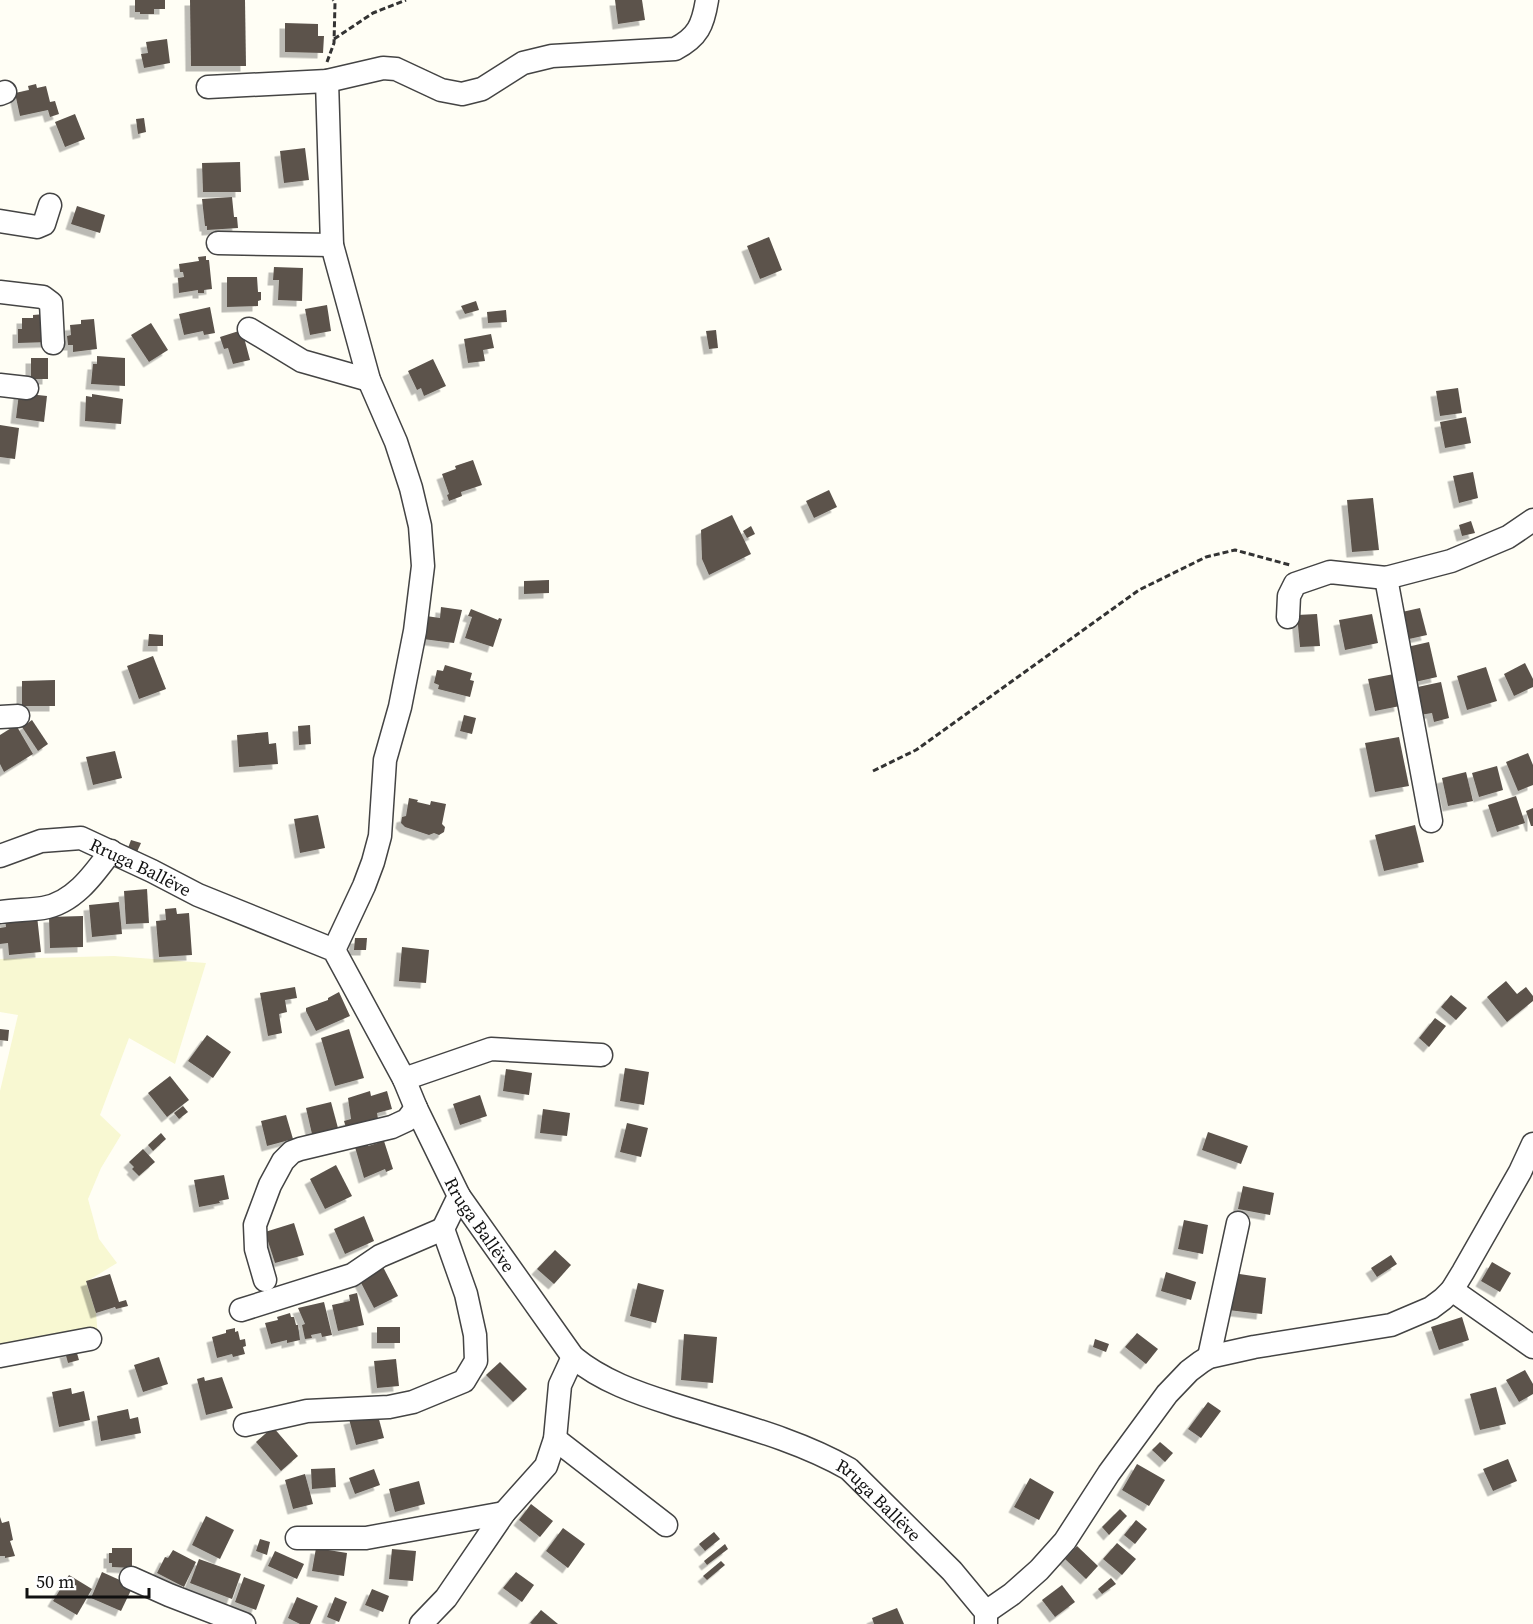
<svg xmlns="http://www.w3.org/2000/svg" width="1533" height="1624" font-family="'Source Serif 4',serif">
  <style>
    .farmland { fill: #f8f8d2 }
    .building { fill: #5b534c; filter: url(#shadow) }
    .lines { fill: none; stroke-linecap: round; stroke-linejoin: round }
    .minor-casing { stroke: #444; stroke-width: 25 }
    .path { stroke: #333; stroke-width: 3; stroke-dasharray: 6 3; stroke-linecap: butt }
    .minor { stroke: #fff; stroke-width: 22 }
    .labels { text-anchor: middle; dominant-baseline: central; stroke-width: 6; stroke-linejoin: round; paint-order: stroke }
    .street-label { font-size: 18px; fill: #111; stroke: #fff }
  </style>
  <defs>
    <filter id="shadow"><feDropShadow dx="-5.5" dy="5.5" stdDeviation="0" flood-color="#0004"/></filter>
  </defs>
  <rect width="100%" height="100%" fill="#fffef5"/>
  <polygon class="farmland" points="114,956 206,963 175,1064 129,1038 100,1115 121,1135 101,1168 88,1199 99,1239 117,1263 86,1282 96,1313 98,1337 0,1351 0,1091 18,1015 0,1012 0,959"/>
  <g class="building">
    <polygon points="135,0 165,0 165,9 154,9 154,14 140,14 140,12 135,12"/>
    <polygon points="190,0 245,0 246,66 191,66"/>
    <polygon points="615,0 642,0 645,20 618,24"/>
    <polygon points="285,23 318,24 318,36 324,36 323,53 285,52"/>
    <polygon points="167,39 170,63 144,68 141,54 148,53 146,42"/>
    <polygon points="36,84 37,88 46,86 50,102 55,101 59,114 50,117 48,110 20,116 15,93 29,90 28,86"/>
    <polygon points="75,114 85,139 65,147 55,122"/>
    <polygon points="144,118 146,132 138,134 136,119"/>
    <polygon points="305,148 309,180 284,183 280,151"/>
    <polygon points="240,162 241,192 203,192 202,163"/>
    <polygon points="232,197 234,217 237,217 238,228 207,230 207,226 205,226 202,199"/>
    <polygon points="77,206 105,215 100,233 71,224"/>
    <polygon points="769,237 782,270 760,279 747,246"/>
    <polygon points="206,256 206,260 209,260 212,289 204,290 204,293 198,293 198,290 179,293 178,278 184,277 183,272 180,272 179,264 199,261 198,257"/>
    <polygon points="274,267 303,268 302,301 278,300 279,280 273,280"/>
    <polygon points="227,277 257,277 258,292 261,292 261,300 258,301 258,306 227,307"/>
    <polygon points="476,301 479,310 465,314 461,306"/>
    <polygon points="327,305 331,331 310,335 305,309"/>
    <polygon points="210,307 215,333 204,335 203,331 184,335 179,314"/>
    <polygon points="506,310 507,322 488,323 487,312"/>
    <polygon points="45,314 50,342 18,343 18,329 22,329 22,318 33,318 33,315"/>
    <polygon points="94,319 97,349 73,352 73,345 68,345 67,336 71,335 70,325 81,324 81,320"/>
    <polygon points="151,323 168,350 149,362 131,335"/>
    <polygon points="242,330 250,360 233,364 228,348 224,349 220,337"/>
    <polygon points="716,330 718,348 709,349 706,331"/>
    <polygon points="491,334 494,348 483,350 485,361 468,363 464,339"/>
    <polygon points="97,356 125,358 125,386 91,384 93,364 97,364"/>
    <rect x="31" y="358" width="17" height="21"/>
    <polygon points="433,359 446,386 424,396 421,388 417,390 408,371"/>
    <polygon points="1458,388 1462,413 1440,416 1436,391"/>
    <polygon points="19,393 47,396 44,422 16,418"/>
    <polygon points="92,394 123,399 121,424 85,421 86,396 92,397"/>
    <polygon points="1466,417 1471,443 1445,448 1440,422"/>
    <polygon points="0,425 19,428 15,459 0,457"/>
    <polygon points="473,460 482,485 461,492 462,496 449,501 447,495 449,494 442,474 456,469 455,466"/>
    <polygon points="1473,472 1478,498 1459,503 1453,476"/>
    <polygon points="829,490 837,507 814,518 806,501"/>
    <polygon points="1373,498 1379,550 1352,552 1347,500"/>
    <polygon points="732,515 751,554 709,575 702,559 701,530"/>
    <polygon points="1471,521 1475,533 1462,536 1459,525"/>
    <polygon points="751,526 755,534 747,538 743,531"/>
    <polygon points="549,580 549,593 524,594 524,581"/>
    <polygon points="441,607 462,610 454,643 423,639 426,616 440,618"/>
    <polygon points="1420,608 1427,635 1409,639 1402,612"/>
    <polygon points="471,609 498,620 499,618 502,619 493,647 465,638 472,617 468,616"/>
    <polygon points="1317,614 1320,646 1300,647 1297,615"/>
    <polygon points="1372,614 1378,643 1345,650 1339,620"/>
    <polygon points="149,634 163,635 163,646 148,646"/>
    <polygon points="1429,642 1437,677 1415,682 1407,647"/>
    <polygon points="153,656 166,689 139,699 127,666"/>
    <polygon points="1525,663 1533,679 1533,687 1514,696 1504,674"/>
    <polygon points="445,665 472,673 470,680 474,681 470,697 438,689 439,685 434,683 437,670 443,671"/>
    <polygon points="1486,667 1497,701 1467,710 1457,676"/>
    <polygon points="1394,674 1400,706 1375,711 1368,679"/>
    <polygon points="55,680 55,706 22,706 22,681"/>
    <polygon points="1441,682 1449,718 1434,722 1432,713 1420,715 1413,688"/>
    <polygon points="464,715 476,718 472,734 460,731"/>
    <polygon points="32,720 48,744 38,751 22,727"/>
    <polygon points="16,725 33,754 4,772 0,764 0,735"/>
    <polygon points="310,725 311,744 299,745 298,726"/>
    <polygon points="268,732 269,744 276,743 278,764 239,767 237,735"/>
    <polygon points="1399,737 1409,786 1375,792 1365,743"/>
    <polygon points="115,751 122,778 93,785 86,757"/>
    <polygon points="1528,753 1533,765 1533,785 1518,791 1506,762"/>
    <polygon points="1497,766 1503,790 1479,797 1472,773"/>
    <polygon points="1466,772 1473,801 1448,806 1442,778"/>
    <polygon points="1516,796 1525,823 1497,832 1488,805"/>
    <polygon points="409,798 418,800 417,802 430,805 431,801 446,804 442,824 445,827 444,832 439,835 434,833 429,835 405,827 401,823 402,817 406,816"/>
    <polygon points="1533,808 1533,826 1531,826 1526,811"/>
    <polygon points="318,815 325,848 300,853 294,819"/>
    <polygon points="1415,825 1424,862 1384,871 1375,835"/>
    <polygon points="131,840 141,843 137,852 128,848"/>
    <polygon points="147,889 149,923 126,924 124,891"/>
    <polygon points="119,902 122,934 92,937 89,905"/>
    <polygon points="176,908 177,914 189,913 192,955 159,957 156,921 166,920 165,909"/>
    <polygon points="37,916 41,952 9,955 8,943 0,944 0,928 6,927 5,919"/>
    <polygon points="83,916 83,947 50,948 49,917"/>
    <polygon points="355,938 367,938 366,950 354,950"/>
    <polygon points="402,947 429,950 426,983 399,981"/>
    <polygon points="1506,981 1517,994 1526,987 1533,996 1533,1001 1507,1022 1487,997"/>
    <polygon points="295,987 297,998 285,1000 287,1012 279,1014 282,1033 268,1036 260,993"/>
    <polygon points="339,992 350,1016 316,1031 306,1011 306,1008 328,1000 328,998"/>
    <polygon points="1451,995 1467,1008 1456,1020 1441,1007"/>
    <polygon points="1435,1018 1446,1026 1429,1047 1419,1038"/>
    <polygon points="0,1029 9,1030 8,1041 0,1040"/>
    <polygon points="349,1029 364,1078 335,1086 321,1038"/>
    <polygon points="207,1035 231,1052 213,1078 188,1061"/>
    <polygon points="625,1068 649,1072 644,1105 620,1101"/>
    <polygon points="506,1069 532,1073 529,1095 503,1091"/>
    <polygon points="170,1076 189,1100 167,1117 148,1093"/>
    <polygon points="370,1091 371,1096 387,1091 392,1109 377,1113 378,1119 348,1134 344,1121 351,1119 348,1098"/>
    <polygon points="480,1095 487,1116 460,1125 453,1104"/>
    <polygon points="331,1102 338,1128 312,1134 306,1108"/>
    <polygon points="183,1106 188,1112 179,1119 174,1113"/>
    <polygon points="543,1109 570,1113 567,1136 540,1133"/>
    <polygon points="286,1115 293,1139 267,1146 261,1121"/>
    <polygon points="627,1123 648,1128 641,1157 620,1152"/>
    <polygon points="1208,1132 1248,1146 1241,1164 1202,1150"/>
    <polygon points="161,1133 166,1139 153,1151 148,1145"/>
    <polygon points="384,1141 393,1169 386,1172 385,1169 364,1178 355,1147 368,1143 368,1146"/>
    <polygon points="143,1149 155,1162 139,1176 132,1169 134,1167 129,1162"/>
    <polygon points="336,1165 352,1196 325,1209 310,1179"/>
    <polygon points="224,1175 229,1199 219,1201 220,1203 199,1207 194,1180"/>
    <polygon points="1243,1186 1274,1193 1270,1215 1238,1209"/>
    <polygon points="364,1216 374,1241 345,1254 334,1229"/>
    <polygon points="1184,1220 1208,1225 1203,1254 1178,1249"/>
    <polygon points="294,1223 304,1255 275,1263 265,1232"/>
    <polygon points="555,1250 571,1265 554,1284 537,1269"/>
    <polygon points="1391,1255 1397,1264 1377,1277 1371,1268"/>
    <polygon points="1492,1262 1511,1273 1500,1292 1481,1281"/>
    <polygon points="381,1263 398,1296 374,1308 357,1275"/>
    <polygon points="1166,1272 1196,1282 1191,1300 1161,1291"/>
    <polygon points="1233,1273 1266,1278 1262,1314 1228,1310"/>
    <polygon points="110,1274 119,1302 126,1300 128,1306 116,1309 115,1307 96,1313 86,1281"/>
    <polygon points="638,1283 664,1290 656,1323 630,1316"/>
    <polygon points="357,1293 364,1325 338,1331 332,1305 350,1301 349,1295"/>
    <polygon points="324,1302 332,1335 322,1337 321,1333 311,1335 312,1338 305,1339 302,1325 305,1324 298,1308"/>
    <polygon points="290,1313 291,1317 294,1317 296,1325 298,1325 300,1340 287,1343 287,1340 271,1344 265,1323 278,1320 277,1317"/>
    <polygon points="1462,1317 1469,1340 1439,1350 1431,1327"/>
    <rect x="377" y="1327" width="23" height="16"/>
    <polygon points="235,1328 235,1332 238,1331 240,1340 245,1339 246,1346 243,1347 245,1354 233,1357 232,1354 217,1358 212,1337 226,1333 226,1330"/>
    <polygon points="1137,1333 1158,1349 1146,1364 1125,1347"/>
    <polygon points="684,1334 717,1337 713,1383 681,1380"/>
    <polygon points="1095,1339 1109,1344 1106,1352 1093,1347"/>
    <polygon points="76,1350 79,1360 68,1363 65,1352"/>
    <polygon points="159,1357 168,1384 143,1392 134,1365"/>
    <polygon points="396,1359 399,1386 377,1388 374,1361"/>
    <polygon points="500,1362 527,1389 513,1402 486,1375"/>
    <polygon points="1525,1370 1533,1384 1533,1394 1519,1402 1506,1380"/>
    <polygon points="204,1377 205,1381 222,1377 233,1408 206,1415 197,1379"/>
    <polygon points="1496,1387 1506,1424 1480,1430 1470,1394"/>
    <polygon points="71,1388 72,1394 84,1391 90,1420 59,1427 52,1392"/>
    <polygon points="1208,1402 1221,1411 1201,1438 1188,1429"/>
    <polygon points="128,1409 130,1419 138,1417 141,1433 101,1441 97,1416"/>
    <polygon points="377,1412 384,1438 356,1445 349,1419"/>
    <polygon points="273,1427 298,1456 281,1471 256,1442"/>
    <polygon points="1160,1442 1173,1453 1165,1462 1152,1450"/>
    <polygon points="1508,1459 1517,1481 1493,1491 1483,1469"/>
    <polygon points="1137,1464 1165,1480 1149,1506 1122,1490"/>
    <polygon points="335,1468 336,1487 312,1489 311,1469"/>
    <polygon points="374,1469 380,1485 355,1494 349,1478"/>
    <polygon points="305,1474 313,1504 293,1509 285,1480"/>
    <polygon points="1030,1478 1054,1492 1039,1520 1014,1507"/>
    <polygon points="419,1481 425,1504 395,1512 389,1489"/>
    <polygon points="531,1504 553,1521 540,1537 519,1520"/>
    <polygon points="1120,1509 1127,1516 1109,1535 1102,1527"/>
    <polygon points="206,1516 234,1530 220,1559 192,1545"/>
    <polygon points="0,1517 2,1523 9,1521 13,1540 10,1541 15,1556 5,1558 5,1556 0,1556"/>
    <polygon points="1136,1520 1147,1529 1135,1544 1124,1535"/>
    <polygon points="563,1528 585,1544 568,1568 546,1551"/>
    <polygon points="714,1532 720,1539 705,1551 699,1544"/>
    <polygon points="260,1539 270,1542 267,1555 256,1551"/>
    <polygon points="1117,1543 1136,1559 1122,1575 1103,1559"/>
    <polygon points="725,1544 728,1549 707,1565 704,1561"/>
    <polygon points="1077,1546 1098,1566 1086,1579 1065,1559"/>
    <polygon points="112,1548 132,1548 132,1568 112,1567 112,1563 109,1563 109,1553 112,1553"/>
    <polygon points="316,1548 347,1553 344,1576 312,1571"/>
    <polygon points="392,1549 416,1551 413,1581 389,1579"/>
    <polygon points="173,1550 196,1562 184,1587 157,1573 165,1557 168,1558"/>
    <polygon points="275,1551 304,1564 297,1579 268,1566"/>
    <polygon points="199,1559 241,1574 232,1599 190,1583"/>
    <polygon points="721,1561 725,1565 707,1580 703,1576"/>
    <polygon points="102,1572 133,1586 121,1611 91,1598"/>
    <polygon points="516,1572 534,1585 522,1602 503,1588"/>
    <polygon points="69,1575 92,1589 77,1615 53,1601"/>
    <polygon points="244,1577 265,1585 256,1610 235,1602"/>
    <polygon points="1111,1578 1116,1584 1102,1594 1098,1589"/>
    <polygon points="1062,1585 1075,1602 1055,1617 1042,1600"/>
    <polygon points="372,1589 389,1596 383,1612 365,1605"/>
    <polygon points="297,1597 318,1606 310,1624 300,1624 288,1618"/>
    <polygon points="335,1597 347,1602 339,1622 327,1617"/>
    <polygon points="897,1608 904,1624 874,1624 872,1618"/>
    <polygon points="541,1610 558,1624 532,1624 530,1623"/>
  </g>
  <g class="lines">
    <g class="minor-casing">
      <g id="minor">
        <polyline points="327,81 332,245 369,380 396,442 411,488 420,526 423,566 415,631 400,707 385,760 380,836 373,862 364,886 334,950"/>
        <path d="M208 87 327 81 383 68 396 69 441 90 462 94 482 89 523 63 552 56 675 49C698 37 703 25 707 0"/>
        <polyline points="0,94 5,92"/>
        <polyline points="0,221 37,227 44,224 50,205"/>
        <polyline points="218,243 332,245"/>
        <polyline points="0,292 43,297 51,303 53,343"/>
        <polyline points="249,329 302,361 369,380"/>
        <polyline points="0,385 27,388"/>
        <polyline points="1386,578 1431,821"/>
        <polyline points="1288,617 1289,596 1295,584 1330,572 1386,578 1451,561 1508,537 1533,520"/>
        <polyline points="0,717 18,716"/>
        <path id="s1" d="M0 856 41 841 81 838 152 871 198 895 334 950 404 1079 416 1108 459 1196 573 1357C602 1381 637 1393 672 1404 731 1423 795 1438 849 1469L952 1571 986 1612V1624"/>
        <path d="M0 912C14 910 29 910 43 908 74 903 94 874 111 851"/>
        <polyline points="404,1079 491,1049 601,1055"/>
        <polyline points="265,1280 256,1249 255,1225 270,1185 283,1161 292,1152 300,1149 392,1127 407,1120 416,1108"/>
        <polyline points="1452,1290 1533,1347"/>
        <polyline points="241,1310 352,1275 380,1256 443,1229"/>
        <polyline points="0,1356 90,1339"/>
        <polyline points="1209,1357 1238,1223"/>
        <polyline points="245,1425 307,1411 389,1407 413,1402 464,1381 476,1361 475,1335 466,1294 443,1229 459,1196"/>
        <polyline points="555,1439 666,1525"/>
        <polyline points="297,1538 366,1538 504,1513"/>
        <polyline points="131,1578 169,1595 244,1624"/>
        <polyline points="986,1612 1012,1594 1039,1570 1065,1541 1109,1473 1167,1394 1189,1371 1201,1362 1209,1357 1254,1347 1391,1325 1431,1308 1443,1299 1452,1290 1463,1272 1520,1172 1533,1144"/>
        <polyline points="421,1624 446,1598 504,1513 546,1466 555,1439 560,1385 573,1357"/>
      </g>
    </g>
    <g class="path">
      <polyline points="334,39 373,13 406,0"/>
      <polyline points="327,62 334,43 335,3 333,0"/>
      <polyline points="873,771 916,750 1139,590 1206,557 1235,550 1290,565"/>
    </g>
    <use href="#minor" class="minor"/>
  </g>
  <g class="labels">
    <g class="street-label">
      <text stroke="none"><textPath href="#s1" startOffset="150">Rruga Ballëve</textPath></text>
      <text stroke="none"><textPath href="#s1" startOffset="672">Rruga Ballëve</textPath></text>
      <text stroke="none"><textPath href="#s1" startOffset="1176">Rruga Ballëve</textPath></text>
    </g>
  </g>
  <path d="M27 1588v9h122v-9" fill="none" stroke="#111111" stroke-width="3"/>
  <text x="36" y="1588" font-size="18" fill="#111111" stroke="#ffffff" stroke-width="4.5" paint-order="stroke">50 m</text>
</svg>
